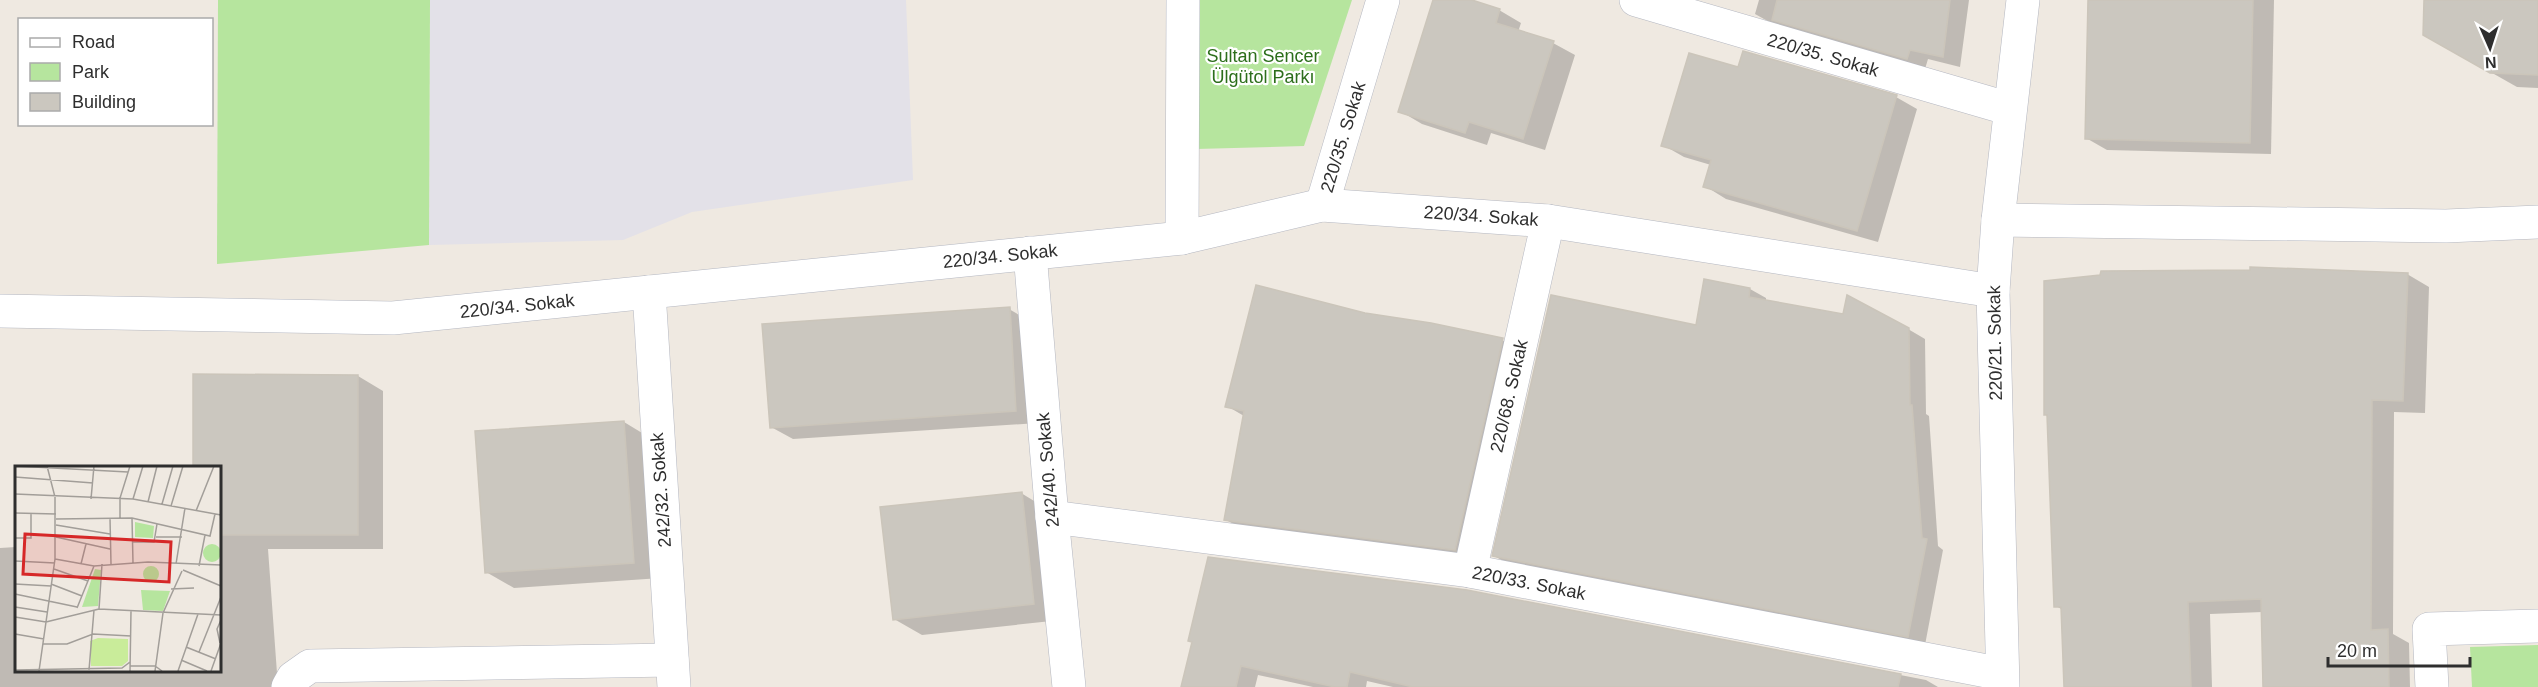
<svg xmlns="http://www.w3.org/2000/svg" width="2538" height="687" font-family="Helvetica,sans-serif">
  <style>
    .industrial { fill: #e3e1e8 }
    .green { fill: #b6e59e }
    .shadow { fill: #0003 }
    .building { fill: #cbc7bf; stroke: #cbc5ba; stroke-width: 1.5 }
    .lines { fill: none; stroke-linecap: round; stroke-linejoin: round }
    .minor-casing { stroke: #b4b7c1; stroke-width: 34 }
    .tertiary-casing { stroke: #b4b7c1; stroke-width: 34 }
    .minor { stroke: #fff; stroke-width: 33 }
    .tertiary { stroke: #fff; stroke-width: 33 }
    .labels { text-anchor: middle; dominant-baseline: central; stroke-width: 4.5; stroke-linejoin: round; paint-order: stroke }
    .street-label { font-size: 18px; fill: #2e2e2e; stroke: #fff }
    .park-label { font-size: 18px; fill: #2c6e1b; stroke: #fff }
    .inset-road { fill: none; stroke: #a29e99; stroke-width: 1.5 }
    .view { fill: #d62828; fill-opacity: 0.15; stroke: #d62828; stroke-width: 3 }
    .inset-edge { fill: none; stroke: #2e2e2e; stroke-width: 3 }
  </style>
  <rect width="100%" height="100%" fill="#efe9e1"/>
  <polygon class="industrial" points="430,0 906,0 913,180 692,212 623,240 429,245"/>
  <g class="green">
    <polygon points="218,0 430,0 429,245 217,264"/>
    <polygon points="1200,0 1352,0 1304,146 1196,149"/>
    <polygon points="2538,645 2538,687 2472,687 2470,647"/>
  </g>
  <g class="shadow">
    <polygon points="1435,0 1467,0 1499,10 1521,23 1518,32 1553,43 1575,55 1545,150 1491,133 1487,145 1422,124 1400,111"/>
    <polygon points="1759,0 1969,0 1960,67 1928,59 1925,69 1773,24 1755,14"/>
    <polygon points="2089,0 2274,0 2271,154 2107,150 2086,138"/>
    <polygon points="2426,0 2538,0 2538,88 2517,87 2425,35"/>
    <polygon points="1739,69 1896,97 1917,109 1878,242 1726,199 1705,186 1711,165 1684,157 1663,145"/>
    <polygon points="2407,274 2429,287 2425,413 2394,412 2393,634 2409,643 2410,687 2265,687 2263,612 2210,614 2212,687 2065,687 2063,610 2056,606 2048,416 2046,415"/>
    <polygon points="1705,281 1750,289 1766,298 1766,301 1908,329 1925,339 1926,414 1929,416 1938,546 1943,550 1925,645 1511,565 1494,556 1697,327"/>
    <polygon points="1009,309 1031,322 1038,423 793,439 771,427"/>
    <polygon points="1365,315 1502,340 1518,349 1472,559 1243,529 1226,520 1244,416 1227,406"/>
    <polygon points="358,376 383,391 383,549 268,549 278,687 0,687 0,548 16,547 16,670 219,670 219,468 194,468"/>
    <polygon points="624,422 652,439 661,578 514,588 486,572"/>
    <polygon points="1021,493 1049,510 1061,620 922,635 894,619"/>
    <polygon points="1467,591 1926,680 1938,687 1393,687 1367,681 1366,687 1313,687 1258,675 1255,687 1183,687 1194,642"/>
  </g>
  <g class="building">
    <polygon points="1433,0 1472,0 1500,9 1496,23 1554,41 1523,139 1469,122 1465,133 1398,112"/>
    <polygon points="1777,0 1950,0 1943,57 1910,50 1907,59 1772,20"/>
    <polygon points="2088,0 2253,0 2250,143 2085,139"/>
    <polygon points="2424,0 2538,0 2538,75 2490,73 2423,35"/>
    <polygon points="1743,51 1897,95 1857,231 1703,187 1711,160 1661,146 1689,53 1738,67"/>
    <polygon points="2250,267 2408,273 2403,401 2372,400 2371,630 2388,629 2389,687 2263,687 2261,599 2188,602 2191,687 2064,687 2061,607 2054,607 2047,415 2044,415 2044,281 2100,275 2101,271 2250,270"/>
    <polygon points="1704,279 1750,288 1749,297 1843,314 1847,295 1909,328 1910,405 1912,405 1922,538 1927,539 1908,637 1492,556 1551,295 1696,325"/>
    <polygon points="1256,285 1365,313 1431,323 1503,338 1455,550 1224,520 1244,411 1225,407"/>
    <polygon points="1010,307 1016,411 770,428 762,324"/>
    <polygon points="193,374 358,375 358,535 219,535 219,468 193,468"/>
    <polygon points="624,421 634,563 485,573 475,431"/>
    <polygon points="1022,492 1034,604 893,620 880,507"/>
    <polygon points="1208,557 1467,590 1901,674 1898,687 1413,687 1350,672 1347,687 1335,687 1241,666 1236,687 1181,687 1192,642 1188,641"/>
  </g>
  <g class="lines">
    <g class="minor-casing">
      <g id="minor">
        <polyline points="1636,0 2010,109"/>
        <polyline points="1322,205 1383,0"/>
        <polyline points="1998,220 2446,226 2538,222"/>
        <polyline points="1182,238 1183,0"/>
        <polyline points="1030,253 1052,517 1069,687"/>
        <polyline points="649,292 674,687"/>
        <polyline points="0,311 393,318 1182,238 1322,205 1548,221 1993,291"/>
        <polyline points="1052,517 1470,571 2002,674"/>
        <polyline points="1470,571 1548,221"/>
        <polyline points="288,687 293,678 310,666 672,660"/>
        <polyline points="2432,687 2429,629 2538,626"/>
      </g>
    </g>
    <g class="tertiary-casing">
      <polyline id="tertiary" points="2003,687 1993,291 1998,220 2023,0"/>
    </g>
    <use href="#minor" class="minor"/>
    <use href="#tertiary" class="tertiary"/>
  </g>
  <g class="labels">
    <g class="street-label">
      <text transform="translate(1823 55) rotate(16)">220/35. Sokak</text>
      <text transform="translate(1343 137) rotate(-73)">220/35. Sokak</text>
      <text transform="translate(1481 216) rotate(4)">220/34. Sokak</text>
      <text transform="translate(1000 256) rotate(-6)">220/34. Sokak</text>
      <text transform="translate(517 306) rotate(-6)">220/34. Sokak</text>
      <text transform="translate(1995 343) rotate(-91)">220/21. Sokak</text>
      <text transform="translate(1509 396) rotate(-77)">220/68. Sokak</text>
      <text transform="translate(1048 470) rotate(-95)">242/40. Sokak</text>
      <text transform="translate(661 490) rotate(-94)">242/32. Sokak</text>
      <text transform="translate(1529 583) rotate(11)">220/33. Sokak</text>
    </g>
    <g class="park-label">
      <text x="1263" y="56">Sultan Sencer<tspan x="1263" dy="21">Ülgütol Parkı</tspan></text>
    </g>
  </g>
  <g transform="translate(15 466)">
    <rect width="206" height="206" fill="#efe9e1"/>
    <path d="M120 56 139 60 138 72 120 71ZM188 87a9 9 0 1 1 18 0a9 9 0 1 1-18 0ZM128 108a8 8 0 1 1 16 0a8 8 0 1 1-16 0ZM80 103 86 104 83 140 67 141ZM126 124 155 125 148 145 128 144Z" fill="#b6e59e"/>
    <path d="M83 172 113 173V195L107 200H76L75 175Z" fill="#c9ec9a"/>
    <path class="inset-road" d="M0 0 113 6M0 11 78 17M0 28 118 33 206 49M76 33 79 0M118 33 128 0M133 36 142 0M147 38 158 0M156 40 168 0M181 45 199 0M0 47 41 48M95 52 96 98M105 52V32L115 0M117 52 118 97M41 53 117 52 195 70 200 48M41 59 95 68M41 71 95 83M141 71H167M0 72H16V47M118 76H139L142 58M40 93 79 100 133 96 206 99M0 95 40 97M66 98 71 78M161 98 170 42M184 100 190 69M39 103 73 115M168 104 206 120M0 118 36 120M36 118 67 130M156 123 179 122M0 128 62 141M0 141 32 146M62 142 79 100M84 143 87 98M0 151 31 156 84 143 206 149M0 168 29 173M205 177 202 163 206 154M28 178H52L78 168 116 170M171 181 201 193M184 186 206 131M166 194 192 205M115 200H140L147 205M0 204 107 202 115 196M74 204 79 144M24 205 40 93V31L32 0M115 205 116 145M140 205 148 147 167 105M163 205 183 148M196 205 206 177"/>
    <path class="view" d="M10 68 156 76 154 116 8 108Z"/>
    <rect width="206" height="206" class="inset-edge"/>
  </g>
  <rect x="18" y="18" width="195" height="108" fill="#ffffff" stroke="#ababab" stroke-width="1.5"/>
  <rect x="30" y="38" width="30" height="9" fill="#ffffff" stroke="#ababab" stroke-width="1.5"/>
  <text x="72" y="48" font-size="18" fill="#2e2e2e">Road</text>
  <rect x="30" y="63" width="30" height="18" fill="#b6e59e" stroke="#ababab" stroke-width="1.5"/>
  <text x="72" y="78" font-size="18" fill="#2e2e2e">Park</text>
  <rect x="30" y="93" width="30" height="18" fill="#cbc7bf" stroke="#ababab" stroke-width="1.5"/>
  <text x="72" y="108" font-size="18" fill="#2e2e2e">Building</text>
  <g transform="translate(2490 48) rotate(177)" stroke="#ffffff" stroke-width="4.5" paint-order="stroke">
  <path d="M0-4.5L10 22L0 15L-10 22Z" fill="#2e2e2e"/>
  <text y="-9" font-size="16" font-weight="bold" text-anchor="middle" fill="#2e2e2e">N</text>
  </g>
  <path d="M2328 657v9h142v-9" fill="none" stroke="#2e2e2e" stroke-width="3"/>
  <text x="2337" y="657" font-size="18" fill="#2e2e2e" stroke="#ffffff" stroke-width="4.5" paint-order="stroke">20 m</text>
</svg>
